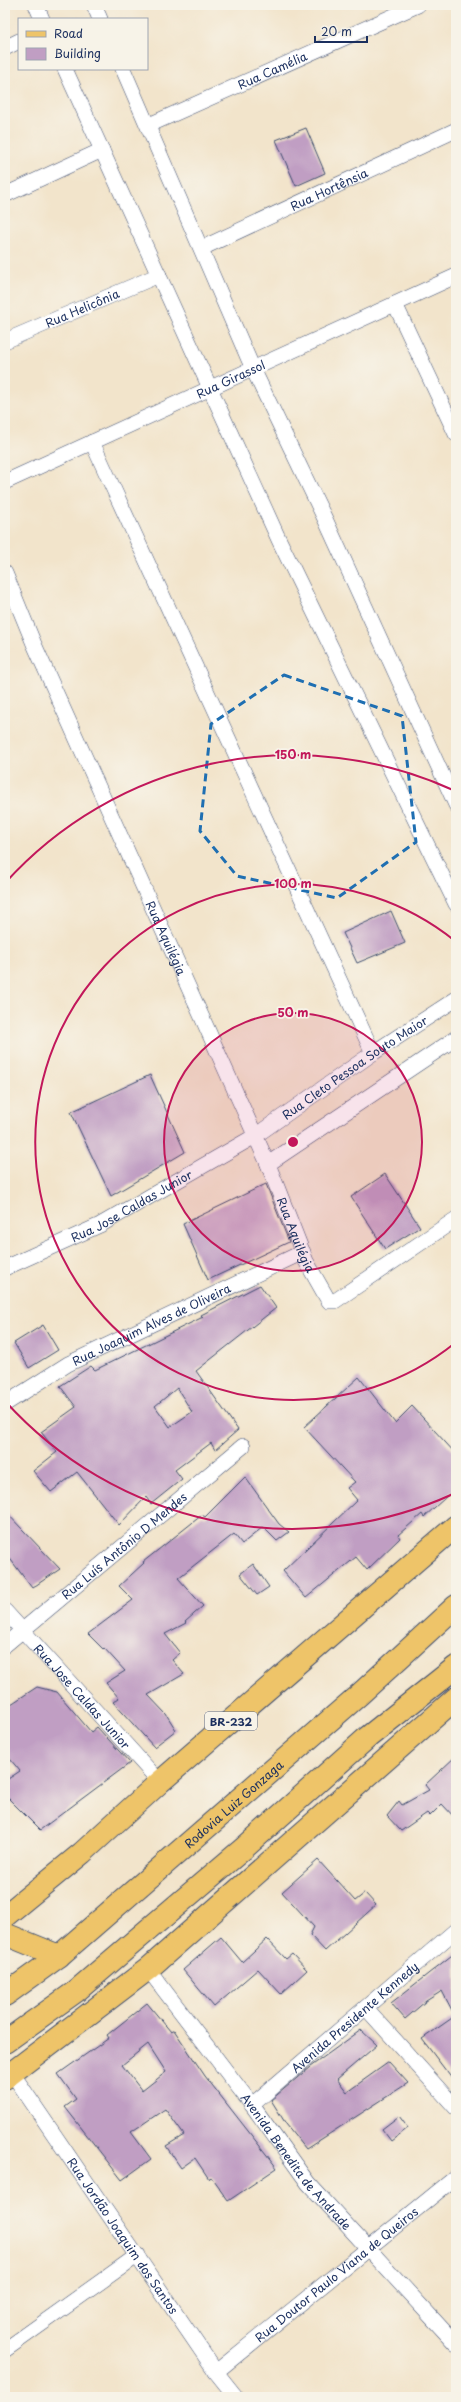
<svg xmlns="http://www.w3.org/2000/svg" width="461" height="2402" font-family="'Playpen Sans',sans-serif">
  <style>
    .building { fill: #c09ec3; fill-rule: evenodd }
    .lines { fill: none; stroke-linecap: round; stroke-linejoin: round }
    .minor-casing { stroke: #3b4a6e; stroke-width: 16 }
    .primary-casing { stroke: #3b4a6e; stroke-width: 24 }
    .trunk-casing { stroke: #3b4a6e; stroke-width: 24 }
    .minor { stroke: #fff; stroke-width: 15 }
    .primary { stroke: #eec469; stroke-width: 22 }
    .trunk { stroke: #eec469; stroke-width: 22 }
    .marked { fill: none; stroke: #1f6fb2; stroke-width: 3; stroke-dasharray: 8 5; stroke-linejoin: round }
    .ring { fill: none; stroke: #c2185b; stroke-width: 2 }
    .labels { text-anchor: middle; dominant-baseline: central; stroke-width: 3.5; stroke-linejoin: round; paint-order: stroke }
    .shield { fill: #f7f3e8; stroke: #5d6a87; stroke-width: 1 }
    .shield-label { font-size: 11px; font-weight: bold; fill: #1b2f5e }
    .street-label { font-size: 12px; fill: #1b2f5e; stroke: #f7f3e8 }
    .centre { fill: #c2185b; stroke: #f7f3e8; stroke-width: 2 }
    .ring-label { font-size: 12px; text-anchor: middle; font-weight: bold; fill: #c2185b; stroke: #f7f3e8; stroke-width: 3.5; stroke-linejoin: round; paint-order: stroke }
  </style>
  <rect width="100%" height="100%" fill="#f7f3e8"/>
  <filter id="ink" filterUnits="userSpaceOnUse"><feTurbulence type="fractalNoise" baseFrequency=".025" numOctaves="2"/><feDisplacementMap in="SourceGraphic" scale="8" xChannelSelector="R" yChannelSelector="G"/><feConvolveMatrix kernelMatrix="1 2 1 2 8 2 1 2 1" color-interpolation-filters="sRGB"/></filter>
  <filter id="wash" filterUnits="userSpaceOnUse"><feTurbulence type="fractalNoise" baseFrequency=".012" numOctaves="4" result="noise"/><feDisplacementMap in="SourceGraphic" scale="16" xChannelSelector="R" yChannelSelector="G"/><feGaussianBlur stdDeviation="0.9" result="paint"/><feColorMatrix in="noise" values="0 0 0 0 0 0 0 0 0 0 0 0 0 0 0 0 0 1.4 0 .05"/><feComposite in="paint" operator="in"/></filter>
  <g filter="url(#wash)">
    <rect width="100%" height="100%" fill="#f2e4cb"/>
    <g id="blocks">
      <g class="building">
        <polygon points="306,128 325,173 296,186 276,140"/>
        <polygon points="391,911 405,943 357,963 343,933"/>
        <polygon points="150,1075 185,1152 111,1196 71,1112"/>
        <polygon points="385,1174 420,1227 385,1249 351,1197"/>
        <polygon points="266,1184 289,1242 208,1280 183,1224"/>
        <path d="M260 1285 276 1308 196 1371 238 1430 215 1450 211 1443 175 1470 182 1479 151 1504 146 1497 119 1525 77 1472 51 1492 33 1471 57 1452 41 1432 76 1407 60 1386 91 1366 95 1370 203 1317 201 1315ZM177 1388 192 1412 170 1427 155 1406Z"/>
        <polygon points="43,1325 58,1350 29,1368 14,1343"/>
        <polygon points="359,1377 395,1423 412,1406 456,1454 456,1488 424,1517 422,1514 398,1535 400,1538 367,1570 356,1557 306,1598 283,1571 357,1500 347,1488 355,1482 304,1427"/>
        <polygon points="245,1477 279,1524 289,1532 277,1541 263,1527 242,1544 234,1534 178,1578 203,1606 185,1622 186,1623 165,1634 180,1653 172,1660 184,1674 148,1695 166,1714 176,1730 154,1747 113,1702 119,1698 106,1683 125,1671 104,1648 103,1649 88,1634 133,1600 119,1586 144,1563 143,1562 202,1515 205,1517"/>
        <polygon points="5,1511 60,1569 32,1588 5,1552"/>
        <polygon points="253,1564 269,1587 257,1595 240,1574"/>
        <polygon points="37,1687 57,1692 91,1732 97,1727 130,1763 40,1830 5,1795 5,1781 20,1771 5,1753 5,1708"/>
        <polygon points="456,1756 456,1819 442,1804 430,1816 427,1813 401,1831 387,1816 399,1801 402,1805 429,1790 425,1785"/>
        <polygon points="318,1860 355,1901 365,1893 376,1905 325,1951 310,1935 314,1927 282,1892"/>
        <polygon points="221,1937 242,1962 267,1939 286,1959 292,1954 307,1970 281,1994 258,1969 214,2007 183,1970"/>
        <polygon points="456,1952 456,2084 422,2039 455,2016 442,1991 426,2001 405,2019 391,2003"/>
        <path d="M147 2003 171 2032 174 2030 205 2076 277 2168 228 2201 211 2177 209 2179 195 2158 181 2168 166 2146 184 2135 165 2109 131 2132 151 2159 122 2180 65 2107 76 2099 58 2074 109 2038 107 2035ZM148 2044 166 2072 142 2091 122 2065Z"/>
        <polygon points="361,2030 377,2045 337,2079 347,2092 389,2062 408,2083 306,2149 286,2124 271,2100 310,2067"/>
        <polygon points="399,2116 408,2128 391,2141 382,2129"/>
      </g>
    </g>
  </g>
  <g filter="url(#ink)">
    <use href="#blocks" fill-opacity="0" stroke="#3b4a6e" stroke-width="1"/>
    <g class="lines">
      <g class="minor-casing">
        <g id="minor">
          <polyline points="36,5 42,19"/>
          <polyline points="94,5 100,19"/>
          <polyline points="5,48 19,41"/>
          <polyline points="65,69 279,540 456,904"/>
          <polyline points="123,69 253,369 326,521 456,805"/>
          <path id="s1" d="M149 125 418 5"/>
          <polyline points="5,195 102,150"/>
          <path id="s2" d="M202 248 456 130"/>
          <polyline points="395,304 456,434"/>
          <path id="s3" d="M5 341 159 275"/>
          <polyline points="92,442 373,1053"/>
          <path id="s4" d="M5 482 456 276"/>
          <path id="s5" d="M5 573 34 644 268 1164 306 1261 327 1298 329 1301H335L456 1219"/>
          <polyline points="268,1164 456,1038"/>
          <path id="s6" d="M5 1268 100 1225 255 1136 373 1053 456 999"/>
          <path id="s7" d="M5 1404 68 1364 303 1252"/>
          <path id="s8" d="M5 1611 160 1782"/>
          <path id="s9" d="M5 1645 243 1446"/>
          <path id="s10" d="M148 1969 252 2105 308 2183 456 2344"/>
          <polyline points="366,2008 456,2108"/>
          <path id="s11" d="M12 2073 216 2372 236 2397"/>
          <path id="s12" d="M252 2105 456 1930"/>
          <polyline points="5,2350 138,2255"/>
          <path id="s13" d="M216 2372 456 2177"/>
        </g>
      </g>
      <g class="primary-casing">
        <g id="primary">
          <polyline points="5,1916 82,1853 160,1782 456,1526"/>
          <polyline points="5,2078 148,1969 456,1698"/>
        </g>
      </g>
      <g class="trunk-casing">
        <g id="trunk">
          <polyline points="5,1934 59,1956"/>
          <path id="s14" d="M5 1995 59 1956 360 1694 456 1606"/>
          <polyline points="5,2042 75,1992 243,1849 368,1737 456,1667"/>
        </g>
      </g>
      <use href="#minor" class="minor"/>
      <use href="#primary" class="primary"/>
      <use href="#trunk" class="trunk"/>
    </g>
  </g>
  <path class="marked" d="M284 675 402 716 416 842 337 898 237 876 200 831 211 724Z"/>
  <circle cx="293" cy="1142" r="129" fill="#c2185b" fill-opacity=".12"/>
  <g class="ring">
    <circle cx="293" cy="1142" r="129"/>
    <path d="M455 1343A258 258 0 1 1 455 941"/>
    <path d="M453 1494A387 387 0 0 1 5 1401M5 883A387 387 0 0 1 453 790"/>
  </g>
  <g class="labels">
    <rect class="shield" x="205" y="1712" width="52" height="18" rx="3"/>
    <g class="shield-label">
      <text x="231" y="1721">BR-232</text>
    </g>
    <g class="street-label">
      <text stroke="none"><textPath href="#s1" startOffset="135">Rua Camélia</textPath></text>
      <text stroke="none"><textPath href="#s2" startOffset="140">Rua Hortênsia</textPath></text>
      <text stroke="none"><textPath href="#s3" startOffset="84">Rua Helicônia</textPath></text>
      <text stroke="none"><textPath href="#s4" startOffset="248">Rua Girassol</textPath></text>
      <text stroke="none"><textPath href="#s5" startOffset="399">Rua Aquilégia</textPath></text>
      <text stroke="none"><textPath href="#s6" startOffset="404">Rua Cleto Pessoa Souto Maior</textPath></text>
      <text stroke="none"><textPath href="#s6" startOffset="141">Rua Jose Caldas Junior</textPath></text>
      <text stroke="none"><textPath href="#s5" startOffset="723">Rua Aquilégia</textPath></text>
      <text stroke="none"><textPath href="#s7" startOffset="167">Rua Joaquim Alves de Oliveira</textPath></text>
      <text stroke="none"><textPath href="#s9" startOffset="155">Rua Luís Antônio D Mendes</textPath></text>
      <text stroke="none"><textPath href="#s8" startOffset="115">Rua Jose Caldas Junior</textPath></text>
      <text stroke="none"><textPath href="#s14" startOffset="298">Rodovia Luiz Gonzaga</textPath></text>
      <text stroke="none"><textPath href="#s12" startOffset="135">Avenida Presidente Kennedy</textPath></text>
      <text stroke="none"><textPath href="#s10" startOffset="243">Avenida Benedita de Andrade</textPath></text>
      <text stroke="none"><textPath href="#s11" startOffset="197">Rua Jordão Joaquim dos Santos</textPath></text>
      <text stroke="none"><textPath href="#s13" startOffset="155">Rua Doutor Paulo Viana de Queiros</textPath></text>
    </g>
  </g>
  <circle cx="293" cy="1142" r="6" class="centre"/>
  <g class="ring-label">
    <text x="293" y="759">150 m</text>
    <text x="293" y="888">100 m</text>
    <text x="293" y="1017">50 m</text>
  </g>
  <rect width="461" height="2402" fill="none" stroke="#f7f3e8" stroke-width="20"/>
  <rect x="18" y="18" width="130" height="52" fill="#f7f3e8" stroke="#9fa5b1"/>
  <rect x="26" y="31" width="20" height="6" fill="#eec469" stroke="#9fa5b1"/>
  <text x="54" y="38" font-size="12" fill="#1b2f5e">Road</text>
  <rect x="26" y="48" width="20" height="12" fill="#c09ec3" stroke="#9fa5b1"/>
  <text x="54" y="58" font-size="12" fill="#1b2f5e">Building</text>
  <path d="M315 36v6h52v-6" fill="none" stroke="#1b2f5e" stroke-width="2"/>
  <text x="321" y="36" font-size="12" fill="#1b2f5e" stroke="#f7f3e8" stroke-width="3" paint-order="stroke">20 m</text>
</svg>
